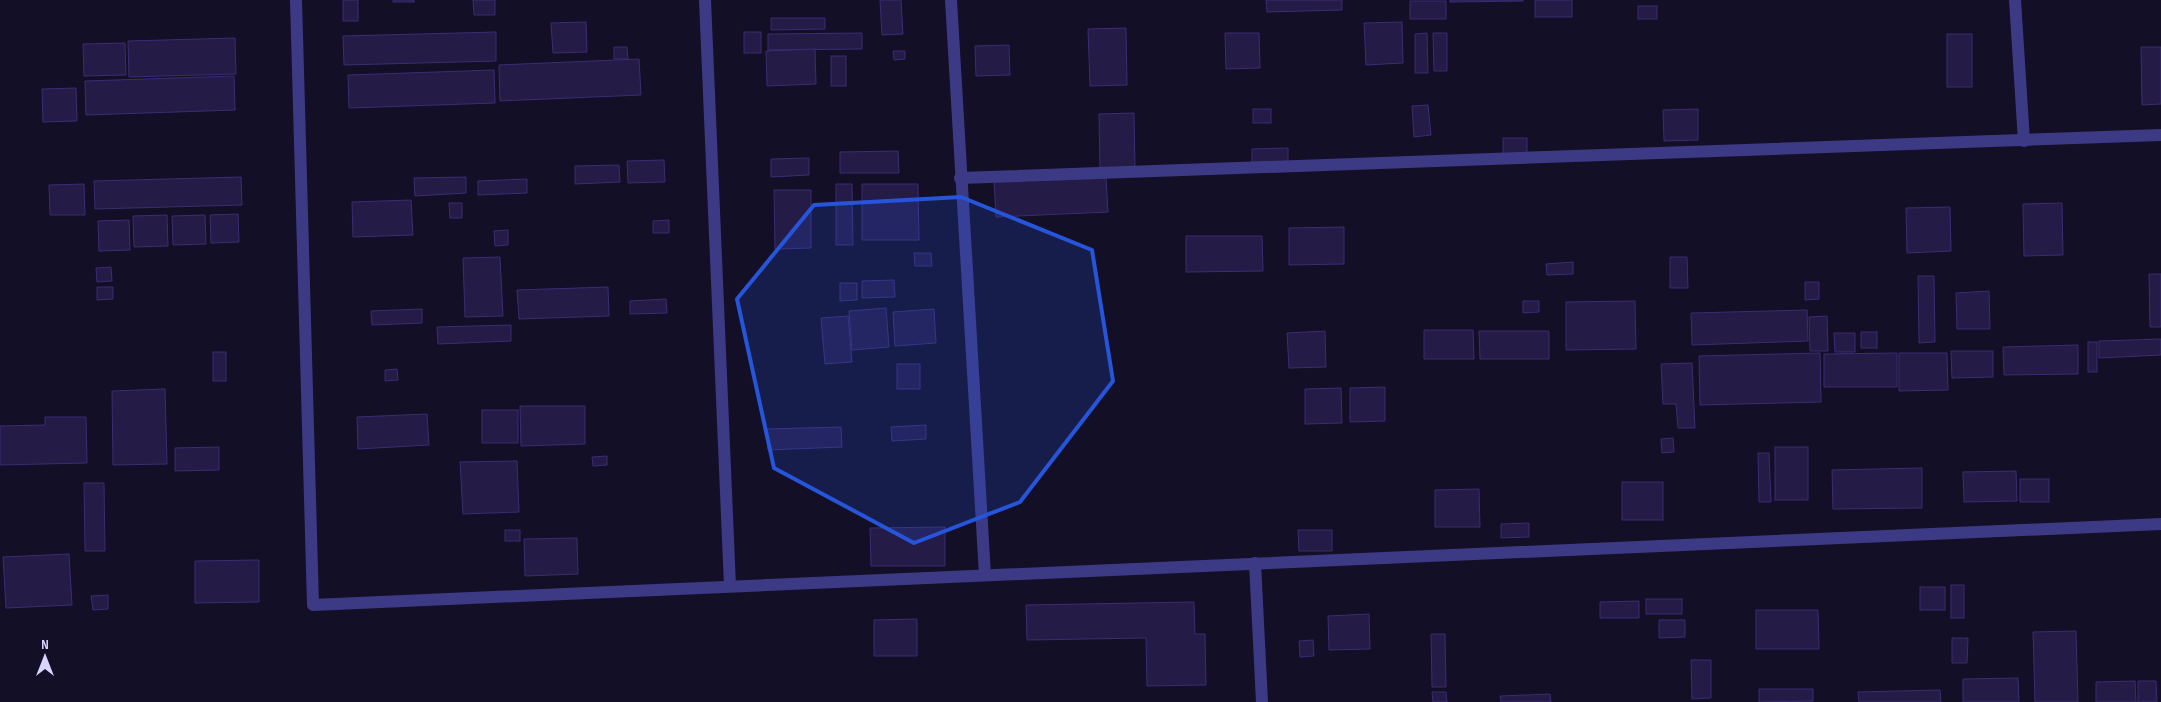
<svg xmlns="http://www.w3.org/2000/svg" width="2161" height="702" font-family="'Sofia Sans Condensed',sans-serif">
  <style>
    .building { fill: #241b47; stroke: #3b2d73 }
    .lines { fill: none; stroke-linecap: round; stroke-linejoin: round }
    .minor { stroke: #3d3a85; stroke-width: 12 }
    .marked { fill: #2655da; fill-opacity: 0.2; stroke: #2655da; stroke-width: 4; stroke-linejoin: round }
  </style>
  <rect width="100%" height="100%" fill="#130f26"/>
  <g class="building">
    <rect x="343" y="0" width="15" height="21"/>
    <rect x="393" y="0" width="21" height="2"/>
    <polygon points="473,0 495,0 495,15 474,15"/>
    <polygon points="880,0 901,0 903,34 882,35"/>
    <polygon points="1266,0 1342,0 1342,10 1267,12"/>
    <polygon points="1450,0 1523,0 1523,1 1450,2"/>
    <rect x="1535" y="0" width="37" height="17"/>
    <rect x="1410" y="1" width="36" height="18"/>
    <rect x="1638" y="6" width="19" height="13"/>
    <polygon points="771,18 825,18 825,29 771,30"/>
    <polygon points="586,22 587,52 553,53 551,23"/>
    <polygon points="1402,22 1403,63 1366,65 1364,23"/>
    <polygon points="1126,28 1127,85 1090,86 1088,29"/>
    <polygon points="496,32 496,61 344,65 343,36"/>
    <rect x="744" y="32" width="17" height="21"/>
    <polygon points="862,33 862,49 768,50 768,34"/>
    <polygon points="1225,33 1259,33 1260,68 1226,69"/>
    <polygon points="1427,33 1428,73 1415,73 1415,34"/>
    <polygon points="1433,33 1447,33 1447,71 1434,71"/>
    <rect x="1947" y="34" width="25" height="53"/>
    <polygon points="235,38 236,74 129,77 128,41"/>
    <polygon points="125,43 126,75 84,76 83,44"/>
    <polygon points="1009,45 1010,75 976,76 975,46"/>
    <polygon points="614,47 627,47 628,59 614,59"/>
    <polygon points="2141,47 2161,47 2161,104 2142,105"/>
    <polygon points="815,49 816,84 767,86 766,51"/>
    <polygon points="893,51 905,51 905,59 894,60"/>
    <rect x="831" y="56" width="15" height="30"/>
    <polygon points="639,59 641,95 500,101 499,65"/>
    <polygon points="494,70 495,103 349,108 348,75"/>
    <polygon points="234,76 235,110 86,115 85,81"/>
    <polygon points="76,88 77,121 43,122 42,89"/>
    <polygon points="1428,105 1431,135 1414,137 1412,106"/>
    <rect x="1253" y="109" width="18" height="14"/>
    <polygon points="1698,109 1698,140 1664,141 1663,110"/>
    <polygon points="1134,113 1135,168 1100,169 1099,114"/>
    <rect x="1503" y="138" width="24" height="17"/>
    <polygon points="1288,148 1288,162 1252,163 1252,149"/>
    <polygon points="898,151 899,173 840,173 840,152"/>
    <polygon points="809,158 809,175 771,177 771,159"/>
    <polygon points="664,160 665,182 628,183 627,161"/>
    <polygon points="619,165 620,182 575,184 575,166"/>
    <polygon points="241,177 242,205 95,209 94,181"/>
    <polygon points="466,177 466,193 415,196 414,178"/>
    <polygon points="1106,177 1108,212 996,217 994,182"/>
    <polygon points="527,179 527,193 478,195 478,181"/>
    <polygon points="84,184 85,215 50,215 49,185"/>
    <polygon points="836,184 852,184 853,245 836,245"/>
    <polygon points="862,184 918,184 919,240 862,240"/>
    <polygon points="774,190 811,190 811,248 775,249"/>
    <polygon points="411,200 413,235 353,237 352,202"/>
    <polygon points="449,203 462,203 462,218 450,218"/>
    <polygon points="2062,203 2063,255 2024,256 2023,204"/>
    <polygon points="1950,207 1951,251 1907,253 1906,208"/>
    <polygon points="238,214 239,242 211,243 210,215"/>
    <polygon points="167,215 168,246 134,247 133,216"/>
    <polygon points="205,215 206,244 173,245 172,216"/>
    <polygon points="129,220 130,250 99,251 98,221"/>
    <polygon points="669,220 669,233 653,233 653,221"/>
    <polygon points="1344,227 1344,264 1289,265 1289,228"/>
    <polygon points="508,230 508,245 495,246 494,231"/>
    <polygon points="1186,236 1262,236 1263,271 1186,272"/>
    <polygon points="914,253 931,253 932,266 915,266"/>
    <polygon points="500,257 503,316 465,317 463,258"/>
    <polygon points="1670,257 1687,257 1688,288 1670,288"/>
    <polygon points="1573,262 1573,274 1547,275 1546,264"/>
    <polygon points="111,267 112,281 97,282 96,268"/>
    <polygon points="2149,274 2161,274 2161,327 2150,327"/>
    <polygon points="1918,276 1934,276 1935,342 1919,343"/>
    <polygon points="894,280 895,297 862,298 862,281"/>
    <polygon points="1805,282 1819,282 1819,299 1805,300"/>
    <polygon points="840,283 857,283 857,300 840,301"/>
    <polygon points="97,287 113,287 113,299 97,300"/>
    <polygon points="608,287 609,316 519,319 517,290"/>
    <polygon points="1989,291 1990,329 1957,329 1956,293"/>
    <polygon points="666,299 667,313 630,314 630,301"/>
    <polygon points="1523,301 1539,301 1539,312 1523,313"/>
    <polygon points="1635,301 1636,349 1566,350 1566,302"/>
    <polygon points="886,308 889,347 852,350 849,311"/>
    <polygon points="422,309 422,323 372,325 371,311"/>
    <polygon points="934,309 936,343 895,346 893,312"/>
    <polygon points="1807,310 1808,341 1692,345 1691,313"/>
    <polygon points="848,316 852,362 825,364 821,318"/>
    <polygon points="1827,316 1828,351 1810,351 1809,317"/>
    <polygon points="511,325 511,341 438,344 437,327"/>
    <polygon points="1424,330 1473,330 1474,359 1424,359"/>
    <polygon points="1325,331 1326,367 1289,368 1287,333"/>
    <polygon points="1479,331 1549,331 1549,359 1480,359"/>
    <rect x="1861" y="332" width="16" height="16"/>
    <polygon points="1834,333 1855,333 1855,352 1835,352"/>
    <polygon points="2161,339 2161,355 2099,358 2099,341"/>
    <rect x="2088" y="342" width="9" height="30"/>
    <polygon points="2078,345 2078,374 2004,375 2003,347"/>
    <polygon points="1951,351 1993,351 1993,377 1952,378"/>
    <rect x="213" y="352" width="13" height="29"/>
    <polygon points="1820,353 1821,402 1700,405 1699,356"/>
    <polygon points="1897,353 1897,387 1824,387 1824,354"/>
    <polygon points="1899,353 1947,353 1948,390 1899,391"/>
    <polygon points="1692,363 1695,428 1678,428 1676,404 1663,404 1661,364"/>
    <rect x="897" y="364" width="23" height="25"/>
    <polygon points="397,369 398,380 385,381 385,370"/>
    <polygon points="1385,387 1385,421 1350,422 1350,388"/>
    <polygon points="1341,388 1342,423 1305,424 1305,389"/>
    <polygon points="165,389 167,464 113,465 112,391"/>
    <polygon points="520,406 585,406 585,444 521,446"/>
    <rect x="482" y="410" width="36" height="33"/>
    <polygon points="427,414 429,445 358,449 357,417"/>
    <polygon points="45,417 86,417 87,463 0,465 0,426 45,425"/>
    <polygon points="926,425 926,439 892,441 891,427"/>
    <polygon points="841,427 842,447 768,450 767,429"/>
    <polygon points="1673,438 1674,452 1662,453 1661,439"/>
    <polygon points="219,447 219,470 175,471 175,448"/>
    <rect x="1775" y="447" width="33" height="53"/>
    <polygon points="1758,453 1769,453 1771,502 1759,502"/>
    <polygon points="607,456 607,465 593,466 592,457"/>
    <polygon points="517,461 519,512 463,514 460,462"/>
    <polygon points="1922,468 1922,508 1833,509 1832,470"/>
    <polygon points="2016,471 2017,501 1964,502 1963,472"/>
    <rect x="2020" y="479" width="29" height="23"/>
    <rect x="1622" y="482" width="41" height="38"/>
    <polygon points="84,483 104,483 105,551 85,551"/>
    <polygon points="1479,489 1480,527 1435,527 1435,490"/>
    <polygon points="1529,523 1529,537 1501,538 1501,524"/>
    <polygon points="945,527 945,566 871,566 870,528"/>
    <rect x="505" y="530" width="15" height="11"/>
    <polygon points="1298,530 1332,530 1332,551 1299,551"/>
    <polygon points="577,538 578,574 525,576 524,539"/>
    <polygon points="69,554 72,605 6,608 3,557"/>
    <polygon points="259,560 259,602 195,603 195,561"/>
    <rect x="1951" y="585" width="13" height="33"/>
    <rect x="1920" y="587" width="25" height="23"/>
    <polygon points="108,595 108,609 93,610 91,596"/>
    <rect x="1646" y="599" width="36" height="15"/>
    <polygon points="1639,601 1639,618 1600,618 1600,602"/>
    <polygon points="1194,602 1195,634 1205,634 1206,685 1147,686 1146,638 1027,640 1026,605"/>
    <polygon points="1756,610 1818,610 1819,649 1756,649"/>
    <polygon points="1369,614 1370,649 1329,650 1328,616"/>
    <polygon points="917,619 917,656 874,656 874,620"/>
    <polygon points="1659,620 1685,620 1685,637 1659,638"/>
    <polygon points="2076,631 2078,702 2035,702 2033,632"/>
    <polygon points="1431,634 1445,634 1446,687 1432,687"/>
    <polygon points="1952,638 1968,638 1967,663 1952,663"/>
    <polygon points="1313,640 1314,656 1300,657 1299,641"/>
    <polygon points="1691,660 1711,660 1711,698 1692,699"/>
    <polygon points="2018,678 2019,702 1963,702 1963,679"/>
    <polygon points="2135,681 2136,702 2096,702 2096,682"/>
    <polygon points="2138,681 2156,681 2157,702 2138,702"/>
    <polygon points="1759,689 1813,689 1813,701 1759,702"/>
    <polygon points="1940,690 1941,702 1859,702 1858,692"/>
    <polygon points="1432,692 1446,692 1447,702 1433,702"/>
    <polygon points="1550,694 1551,702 1501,702 1500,696"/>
  </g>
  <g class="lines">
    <g class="minor">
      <polyline points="296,0 313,605 2161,524"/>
      <polyline points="705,0 730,586"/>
      <polyline points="951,0 985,575"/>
      <polyline points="2015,0 2024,141"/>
      <polyline points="960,178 2161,135"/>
      <polyline points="1255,563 1262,702"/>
    </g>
  </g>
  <path class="marked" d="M961 197 1092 250 1113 381 1020 502 914 543 774 468 737 299 814 205Z"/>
  <g transform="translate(45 657)" stroke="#130f26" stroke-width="4" paint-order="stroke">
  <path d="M0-4L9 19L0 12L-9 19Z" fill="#d9d4ff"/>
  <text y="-8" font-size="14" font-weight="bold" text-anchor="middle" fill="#d9d4ff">N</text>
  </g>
</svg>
